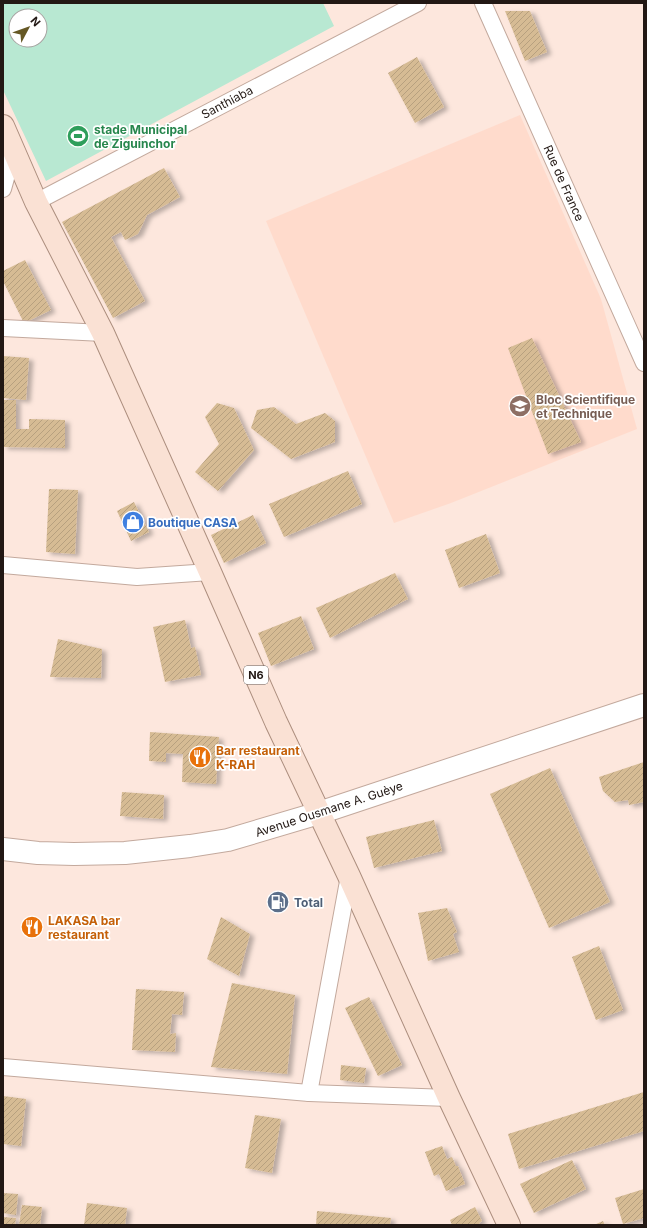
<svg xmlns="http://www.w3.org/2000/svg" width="647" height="1228" font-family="Inter,sans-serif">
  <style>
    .built { fill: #ffdbcc }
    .garden { fill: #b8e8d2; fill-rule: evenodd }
    .building { fill: url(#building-hatch); filter: url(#shadow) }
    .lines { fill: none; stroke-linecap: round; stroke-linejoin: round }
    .street-casing { stroke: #c3a99d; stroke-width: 18 }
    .secondary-casing { stroke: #c3a99d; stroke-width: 24 }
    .primary-casing { stroke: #ac8e7e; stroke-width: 24 }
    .street { stroke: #fff; stroke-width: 16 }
    .secondary { stroke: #fff; stroke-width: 22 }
    .primary { stroke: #fae1d4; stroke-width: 22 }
    .labels { text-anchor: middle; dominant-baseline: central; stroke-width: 3.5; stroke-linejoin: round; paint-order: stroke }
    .shield { fill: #fff; stroke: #645d5a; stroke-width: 1 }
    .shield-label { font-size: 11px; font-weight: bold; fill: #221814 }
    .street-label { font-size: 12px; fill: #221814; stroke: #fff }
    .leisure-label { font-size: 12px; font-weight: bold; fill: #27864d; stroke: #fff; text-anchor: start }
    .education-label { font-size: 12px; font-weight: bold; fill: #785e54; stroke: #fff; text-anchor: start }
    .shop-label { font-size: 12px; font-weight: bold; fill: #366cbe; stroke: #fff; text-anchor: start }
    .food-label { font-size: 12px; font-weight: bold; fill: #c56008; stroke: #fff; text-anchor: start }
    .service-label { font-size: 12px; font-weight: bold; fill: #4e5e75; stroke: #fff; text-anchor: start }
  </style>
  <defs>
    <pattern id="building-hatch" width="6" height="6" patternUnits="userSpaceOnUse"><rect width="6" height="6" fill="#d6bb94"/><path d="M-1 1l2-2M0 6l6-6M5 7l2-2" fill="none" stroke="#b7a07f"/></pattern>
    <filter id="shadow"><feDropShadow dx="4.5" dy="2.5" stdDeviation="2" flood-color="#0004"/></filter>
  </defs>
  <rect width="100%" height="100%" fill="#fde7dd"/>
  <polygon class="built" points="520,115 601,299 637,429 451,503 394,523 266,221"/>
  <path class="garden" d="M3 3H323L334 26 46 181 3 90ZM16 16H40V40H16Z"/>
  <g class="building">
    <polygon points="505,11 530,11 547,52 525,61"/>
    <polygon points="417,57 444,107 415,123 388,73"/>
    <polygon points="164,168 180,197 147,215 138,234 125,240 121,232 111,237 145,301 113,318 62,222"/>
    <polygon points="25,260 51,310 24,323 3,281 3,271"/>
    <polygon points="532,338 581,442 548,454 508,348"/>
    <polygon points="3,356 29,358 26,400 3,398"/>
    <polygon points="3,400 16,400 16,429 29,429 29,419 65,420 65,448 3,447"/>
    <polygon points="217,403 234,408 254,450 218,491 195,472 219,444 205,417"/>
    <polygon points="274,407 296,424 325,413 335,421 335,442 291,459 251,428 257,410"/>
    <polygon points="348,471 362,504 284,537 269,504"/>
    <polygon points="49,489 78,490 75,554 46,552"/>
    <polygon points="134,502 149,532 131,541 117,511"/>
    <polygon points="253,515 266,543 224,563 211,535"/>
    <polygon points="486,534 500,573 459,588 445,550"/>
    <polygon points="395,573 408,599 330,638 316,608"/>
    <polygon points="301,616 314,649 271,666 258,633"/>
    <polygon points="185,620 191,648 195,647 201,675 165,682 153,627"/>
    <polygon points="58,639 102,649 101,678 50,677"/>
    <polygon points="150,732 219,737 216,784 182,782 183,754 166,753 166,762 149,761"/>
    <polygon points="644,762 644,802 629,805 628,800 615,802 603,791 599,777"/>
    <polygon points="550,768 610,902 549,928 490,794"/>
    <polygon points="122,792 164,795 163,819 120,816"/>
    <polygon points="434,820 442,851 374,868 366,837"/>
    <polygon points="447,908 457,932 453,934 459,952 428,961 418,913"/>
    <polygon points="221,917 250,934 239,976 207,959"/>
    <polygon points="599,946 623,1010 596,1020 572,957"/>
    <polygon points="232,983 295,995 287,1074 211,1067"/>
    <polygon points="136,989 184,992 182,1015 172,1014 170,1034 176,1033 175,1052 132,1050"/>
    <polygon points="369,997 402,1065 378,1076 345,1008"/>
    <polygon points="341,1065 366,1068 364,1083 340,1080"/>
    <polygon points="644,1092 644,1131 519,1169 508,1134"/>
    <polygon points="3,1096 26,1099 21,1146 3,1144"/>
    <polygon points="255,1115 281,1119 272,1173 245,1168"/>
    <polygon points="442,1146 447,1159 452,1157 456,1166 458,1166 465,1184 446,1191 439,1174 434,1176 425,1152"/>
    <polygon points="572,1160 586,1189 534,1213 520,1184"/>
    <polygon points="644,1189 644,1218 623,1224 615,1198"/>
    <polygon points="3,1193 18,1194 16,1215 3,1213"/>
    <polygon points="87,1203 127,1208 125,1225 84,1225"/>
    <polygon points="22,1205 42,1207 40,1225 19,1225"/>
    <polygon points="475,1207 482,1221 479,1223 481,1225 452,1225 450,1220"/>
    <polygon points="317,1211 391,1218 390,1225 316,1225"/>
    <polygon points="3,1217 16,1218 15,1225 3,1225"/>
    <polygon points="603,1221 605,1225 594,1225"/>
  </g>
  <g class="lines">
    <g class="street-casing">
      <g id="street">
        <polyline points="483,3 644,363"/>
        <polyline points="3,189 14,149"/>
        <polyline points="36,202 418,3"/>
        <polyline points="3,328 103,333"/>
        <polyline points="3,565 137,577 210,572"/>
        <polyline points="3,1067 309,1093 449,1098"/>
        <polyline points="309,1093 349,876"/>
      </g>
    </g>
    <g class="secondary-casing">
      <polyline id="secondary" points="3,849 38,853 74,854 125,853 190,846 228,840 319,813 644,705"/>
    </g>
    <g class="primary-casing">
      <polyline id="primary" points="3,126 36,202 103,333 210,572 276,722 349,876 449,1098 509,1225"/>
    </g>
    <use href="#street" class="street"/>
    <use href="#secondary" class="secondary"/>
    <use href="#primary" class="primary"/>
  </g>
  <defs>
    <g id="stadium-disc" transform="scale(1.15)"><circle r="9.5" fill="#2e9e5b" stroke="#fff"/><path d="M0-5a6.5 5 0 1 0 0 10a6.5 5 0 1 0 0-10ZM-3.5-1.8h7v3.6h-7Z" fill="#fff"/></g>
    <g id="school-disc" transform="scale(1.15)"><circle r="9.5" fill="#8d6e63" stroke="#fff"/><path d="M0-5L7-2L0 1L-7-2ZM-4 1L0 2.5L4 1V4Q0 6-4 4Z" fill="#fff"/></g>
    <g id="shop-disc" transform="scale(1.15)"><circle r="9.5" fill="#3f7fe0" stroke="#fff"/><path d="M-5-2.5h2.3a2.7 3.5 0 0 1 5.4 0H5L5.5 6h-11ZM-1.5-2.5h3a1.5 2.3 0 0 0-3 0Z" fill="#fff"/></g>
    <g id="restaurant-disc" transform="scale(1.15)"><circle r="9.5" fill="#e8710a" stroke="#fff"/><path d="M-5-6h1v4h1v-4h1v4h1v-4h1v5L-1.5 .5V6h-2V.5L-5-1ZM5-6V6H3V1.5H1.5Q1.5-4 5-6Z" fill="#fff"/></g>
    <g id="fuel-disc" transform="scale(1.15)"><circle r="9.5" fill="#5c6f8a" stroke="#fff"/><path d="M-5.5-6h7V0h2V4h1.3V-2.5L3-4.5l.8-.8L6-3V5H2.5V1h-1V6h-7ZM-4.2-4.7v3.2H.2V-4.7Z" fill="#fff"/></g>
  </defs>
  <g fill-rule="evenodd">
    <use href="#stadium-disc" x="78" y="136"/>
    <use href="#school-disc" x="520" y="406"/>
    <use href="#shop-disc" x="133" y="522"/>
    <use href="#restaurant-disc" x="200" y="757"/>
    <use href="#fuel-disc" x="278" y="902"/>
    <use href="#restaurant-disc" x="32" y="927"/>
  </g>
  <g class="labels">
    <rect class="shield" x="244" y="666" width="24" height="18" rx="3"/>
    <g class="shield-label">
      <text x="256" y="675">N6</text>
    </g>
    <g class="street-label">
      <text transform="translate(227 102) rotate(-28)">Santhiaba</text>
      <text transform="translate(564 183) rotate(66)">Rue de France</text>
      <text transform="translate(329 809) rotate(-18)">Avenue Ousmane A. Guèye</text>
    </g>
    <g class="leisure-label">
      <text x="94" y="129">stade Municipal<tspan x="94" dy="14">de Ziguinchor</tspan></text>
    </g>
    <g class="education-label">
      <text x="536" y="399">Bloc Scientifique<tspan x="536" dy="14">et Technique</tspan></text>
    </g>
    <g class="shop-label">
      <text x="148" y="522">Boutique CASA</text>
    </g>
    <g class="food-label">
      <text x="216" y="750">Bar restaurant<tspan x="216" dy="14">K-RAH</tspan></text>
      <text x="48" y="920">LAKASA bar<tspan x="48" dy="14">restaurant</tspan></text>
    </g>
    <g class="service-label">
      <text x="294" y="902">Total</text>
    </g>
  </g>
  <rect width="647" height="1228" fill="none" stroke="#221814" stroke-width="8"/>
  <g transform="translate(28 28) rotate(49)"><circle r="19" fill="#ffffff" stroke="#a7a3a1"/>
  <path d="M0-3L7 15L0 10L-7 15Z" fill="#655825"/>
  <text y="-6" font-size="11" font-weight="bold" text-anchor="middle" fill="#221814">N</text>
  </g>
</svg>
